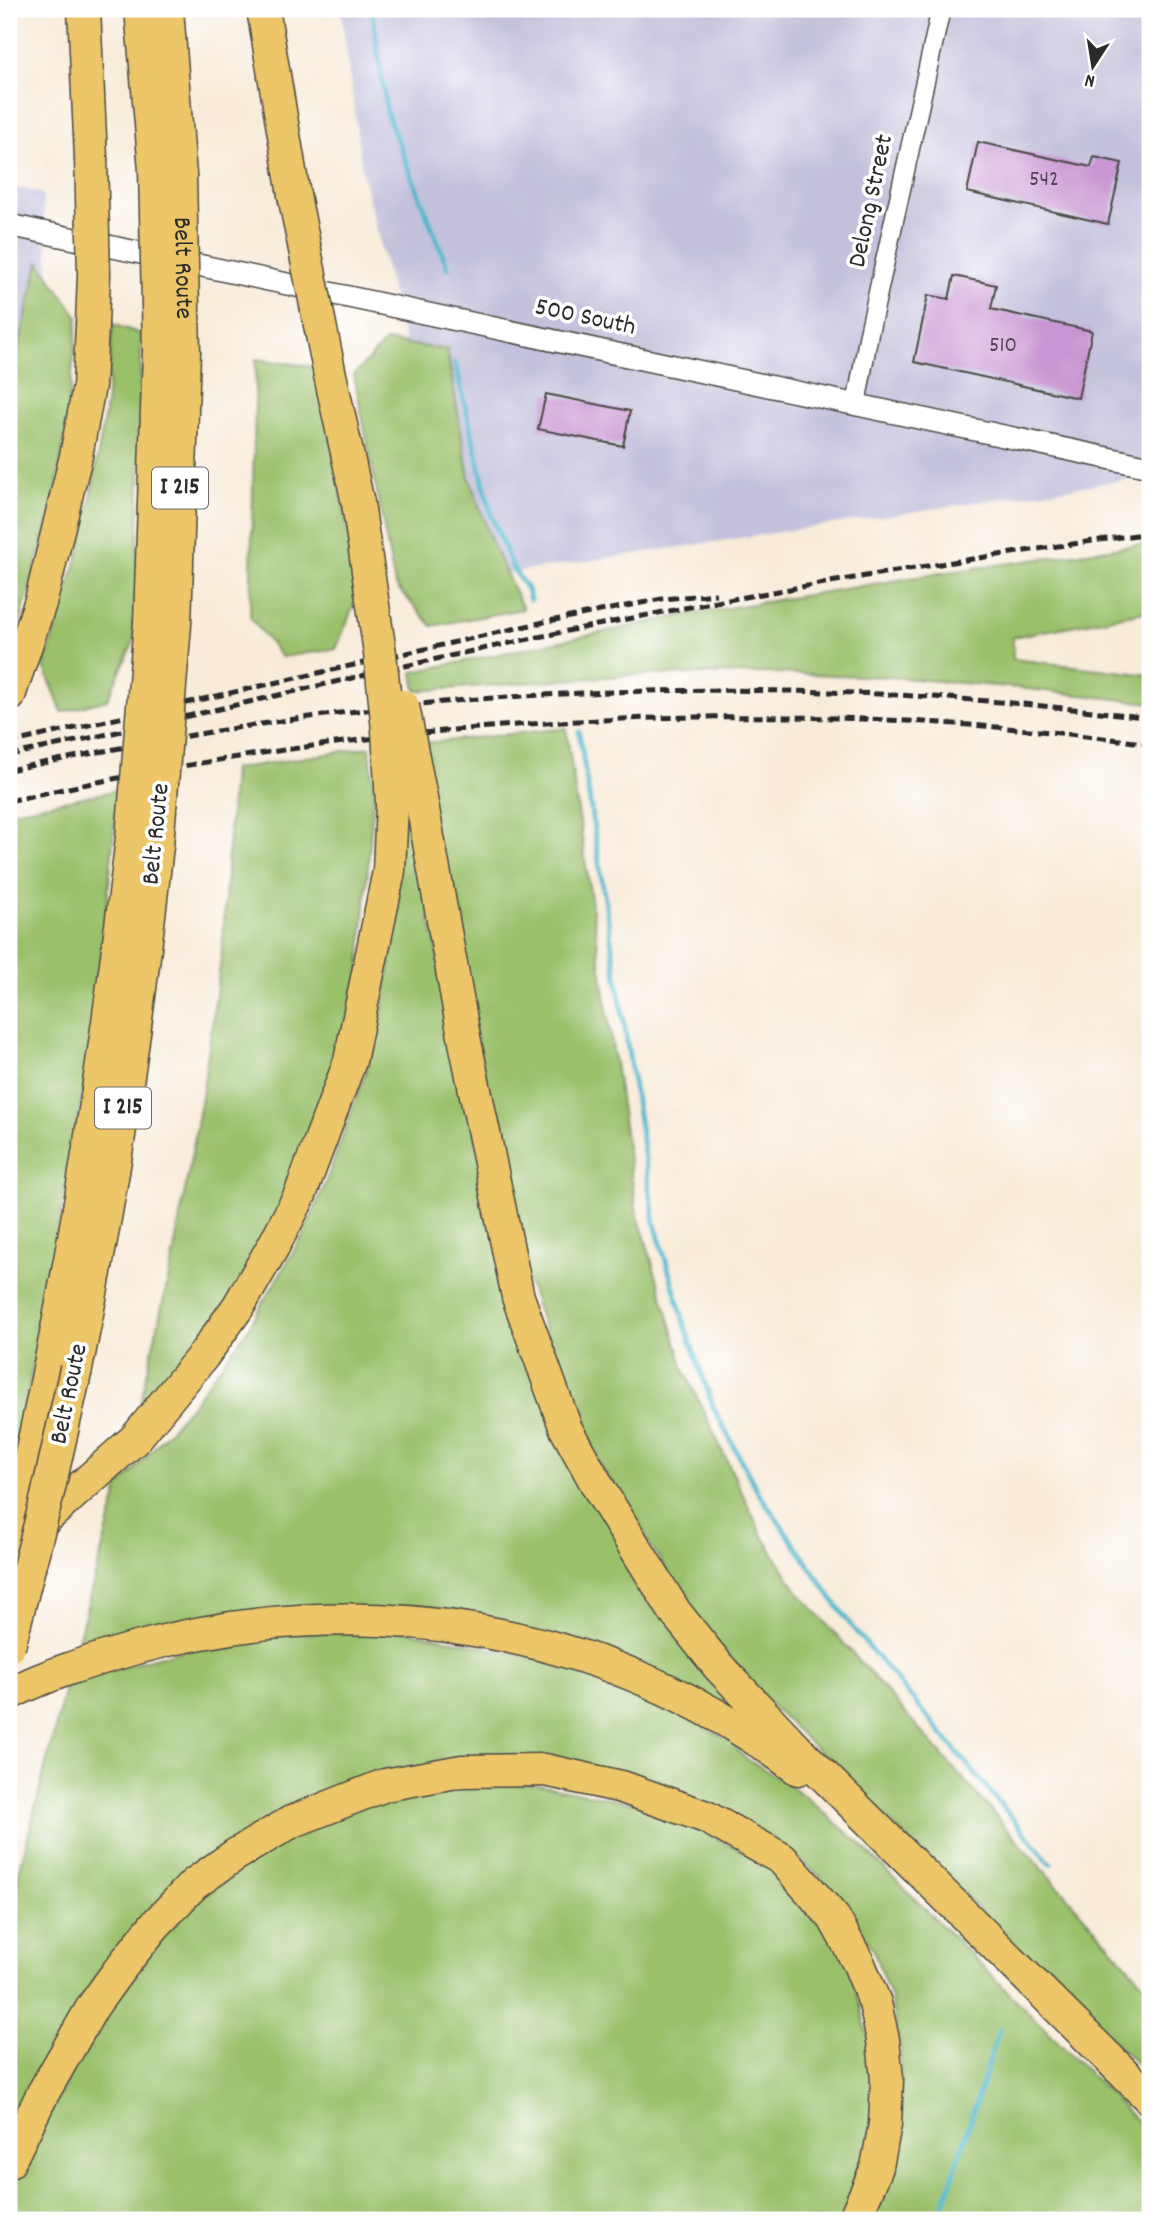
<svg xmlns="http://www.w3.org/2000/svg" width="1159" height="2229" font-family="Dekko,sans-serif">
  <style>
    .industrial { fill: #c3c1db }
    .green { fill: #9ac06b; stroke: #62764b; stroke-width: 2 }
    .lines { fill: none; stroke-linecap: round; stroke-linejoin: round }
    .stream { stroke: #4eb7cc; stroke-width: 5 }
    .building { fill: #c995d2 }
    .minor-casing { stroke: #4a4845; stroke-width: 21 }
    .tertiary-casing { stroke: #4a4845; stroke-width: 24 }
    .motorway-casing { stroke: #4a4845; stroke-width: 35 }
    .minor { stroke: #fff; stroke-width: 18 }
    .tertiary { stroke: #fff; stroke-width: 21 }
    .motorway { stroke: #ecc669; stroke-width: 32 }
    .rail { stroke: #2b2b2b; stroke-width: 5; stroke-dasharray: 10 5; stroke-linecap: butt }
    .motorway-bridge-casing { stroke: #4a4845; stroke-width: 35; stroke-linecap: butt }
    .motorway-bridge { stroke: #ecc669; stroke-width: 32 }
    .labels { text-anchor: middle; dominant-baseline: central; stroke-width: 7; stroke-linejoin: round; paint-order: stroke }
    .number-label { font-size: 23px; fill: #524655 }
    .shield { fill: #fff; stroke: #6b6b6b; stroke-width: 2 }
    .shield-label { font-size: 24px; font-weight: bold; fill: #2b2b2b }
    .street-label { font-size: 26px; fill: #2b2b2b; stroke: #fff }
  </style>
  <rect width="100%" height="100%" fill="#fff"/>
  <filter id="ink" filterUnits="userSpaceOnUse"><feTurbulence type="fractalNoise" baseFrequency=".0143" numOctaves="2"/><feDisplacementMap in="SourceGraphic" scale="14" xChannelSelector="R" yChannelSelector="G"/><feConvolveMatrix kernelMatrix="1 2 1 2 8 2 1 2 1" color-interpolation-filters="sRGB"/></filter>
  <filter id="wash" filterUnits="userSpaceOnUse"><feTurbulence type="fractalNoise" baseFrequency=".00686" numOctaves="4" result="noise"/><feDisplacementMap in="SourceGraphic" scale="28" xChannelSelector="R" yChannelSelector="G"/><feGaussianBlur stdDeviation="1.57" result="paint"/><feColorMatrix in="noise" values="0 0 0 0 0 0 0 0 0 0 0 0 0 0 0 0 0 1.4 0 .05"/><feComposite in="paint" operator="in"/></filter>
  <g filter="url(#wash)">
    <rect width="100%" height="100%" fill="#f8ebd9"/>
    <g class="industrial">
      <polygon points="341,9 1150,9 1150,476 463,580 362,171"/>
      <polygon points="9,186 42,193 54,328 9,528"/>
    </g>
    <g class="green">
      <polygon points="39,262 78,317 66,430 55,497 9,662 9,386"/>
      <polygon points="113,324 141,334 140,482 134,641 107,700 62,712 44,666 81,545 91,497 106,406"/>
      <polygon points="386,341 447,350 469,477 492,543 523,609 432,626 395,585 354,375"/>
      <polygon points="256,359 316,367 360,590 336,649 281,657 250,617"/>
      <polygon points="1150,543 1150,611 1013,637 1013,659 1150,675 1150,703 1019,688 891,677 772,673 633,675 416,691 413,672 680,616 935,574"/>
      <polygon points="566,728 636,1208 685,1372 761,1533 795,1588 1150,1991 1150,2077 759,1693 693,1614 580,1431 522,1264 417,744"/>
      <polygon points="370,747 374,793 359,978 310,1143 231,1304 134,1432 172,1262 202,1097 222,951 233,769"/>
      <polygon points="118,790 95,1027 29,1386 9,1471 9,812"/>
      <polygon points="406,802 513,1317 730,1694 720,1706 446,1611 74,1655 119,1487 191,1406 247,1330 303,1235 324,1187 365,1074 377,1034 386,990 394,932 397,868"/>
      <polygon points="402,1630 592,1669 729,1740 745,1758 774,1775 806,1797 858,1842 1150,2134 1150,2220 874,2220 888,2178 901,2089 900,2047 890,1996 873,1950 847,1908 820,1877 784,1846 736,1818 468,1764 218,1856 9,2141 9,1912 67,1681 241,1635"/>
      <polygon points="533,1784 653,1806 768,1864 849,1958 881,2091 848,2220 9,2220 9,2191 71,2073 114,1997 137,1964 196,1902 223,1879 291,1837 360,1806 454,1786"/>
    </g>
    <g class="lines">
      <g class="stream">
        <polyline points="372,9 387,114 448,268"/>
        <polyline points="455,363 491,514 512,567 527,589 530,600"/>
        <polyline points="579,732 655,1224 686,1328 714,1409 758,1492 852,1627 1051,1864"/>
        <polyline points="939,2220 999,2030"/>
      </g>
    </g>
    <g id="blocks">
      <g class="building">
        <polygon points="978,142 1091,167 1094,157 1122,163 1108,224 967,192"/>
        <polygon points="954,276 996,285 991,309 1092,331 1078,398 914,362 928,295 949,299"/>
        <polygon points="546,394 630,411 623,446 538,429"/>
      </g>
    </g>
  </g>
  <g filter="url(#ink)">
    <use href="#blocks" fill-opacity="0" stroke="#4a4845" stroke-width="2"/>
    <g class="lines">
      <g class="minor-casing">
        <polyline id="minor" points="856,405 869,333 941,9"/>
      </g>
      <g class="tertiary-casing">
        <polyline id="tertiary" points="9,225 1150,467"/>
      </g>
      <g class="motorway-casing">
        <g id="motorway">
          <polyline points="84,9 91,158"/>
          <polyline points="141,9 155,170"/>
          <polyline points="167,9 180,175"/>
          <polyline points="263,9 294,195"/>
          <polyline points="330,375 358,503"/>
          <polyline points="150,622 159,350"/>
          <polyline points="175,624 184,352"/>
          <polyline points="9,696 41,600 76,456 89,386 92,325"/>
          <polyline points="421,798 465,1042 518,1297 566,1429 601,1492 675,1612 719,1667 797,1749 1150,2099"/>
          <path d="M76 1369C93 1285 109 1201 122 1116 136 1026 147 936 157 846"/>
          <path d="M9 1547C67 1313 103 1078 132 838"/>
          <polyline points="9,1551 135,1439 203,1356 238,1307 274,1245 300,1195 350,1061 389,871 392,805"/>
          <path d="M9 1694C48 1674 91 1661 133 1649 362 1585 607 1625 798 1769"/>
          <polyline points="9,2162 43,2093 93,2006 119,1970 154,1926 194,1884 235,1855 291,1822 385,1785 462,1771 545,1770 622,1787 706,1817 782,1859 834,1918 859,1964 875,2003 883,2040 887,2079 885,2124 877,2167 854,2220"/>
        </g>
      </g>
      <use href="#minor" class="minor"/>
      <use href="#tertiary" class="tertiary"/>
      <use href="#motorway" class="motorway"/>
      <g class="rail">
        <polyline points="9,743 544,622 662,599 716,594"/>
        <path d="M9 755C167 723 324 683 482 649 703 601 926 564 1150 533"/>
        <path d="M9 770C168 737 331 709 494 698 713 683 932 690 1150 718"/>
        <path d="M9 801C383 716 770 692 1150 744"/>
      </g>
      <g class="motorway-bridge-casing">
        <g id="motorway-bridge">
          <polyline points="91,158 94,274 92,325"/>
          <polyline points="155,170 159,350"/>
          <path id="s1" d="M180 175 184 352"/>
          <polyline points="294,195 330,375"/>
          <polyline points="358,503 380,653 388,730 392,805"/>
          <polyline points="403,706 421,798"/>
          <polyline points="132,838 150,622"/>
          <polyline points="157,846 175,624"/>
          <polyline points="9,1646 46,1501 76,1369"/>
        </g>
      </g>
      <use href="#motorway-bridge" class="motorway-bridge"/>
    </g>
  </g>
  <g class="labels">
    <g class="number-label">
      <text x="1044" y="180">542</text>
      <text x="1003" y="346">510</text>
    </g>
    <g class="shield">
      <rect x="152" y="467.5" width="56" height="41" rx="5"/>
      <rect x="95" y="1087.5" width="56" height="41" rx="5"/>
    </g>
    <g class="shield-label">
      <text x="180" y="488">I 215</text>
      <text x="123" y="1108">I 215</text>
    </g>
    <g class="street-label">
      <text transform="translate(872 201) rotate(-78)">Delong Street</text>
      <text stroke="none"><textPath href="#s1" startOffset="93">Belt Route</textPath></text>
      <text transform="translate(585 318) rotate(12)">500 South</text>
      <text transform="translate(157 834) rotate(-84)">Belt Route</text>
      <text transform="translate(70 1394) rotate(-78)">Belt Route</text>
    </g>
  </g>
  <rect width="1159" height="2229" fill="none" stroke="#fff" stroke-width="35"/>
  <g transform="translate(1093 66) rotate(192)" stroke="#ffffff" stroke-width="5" paint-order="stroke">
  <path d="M0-5L12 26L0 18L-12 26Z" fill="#2b2b2b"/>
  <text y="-10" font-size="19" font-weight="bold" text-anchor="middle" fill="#2b2b2b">N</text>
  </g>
</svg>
